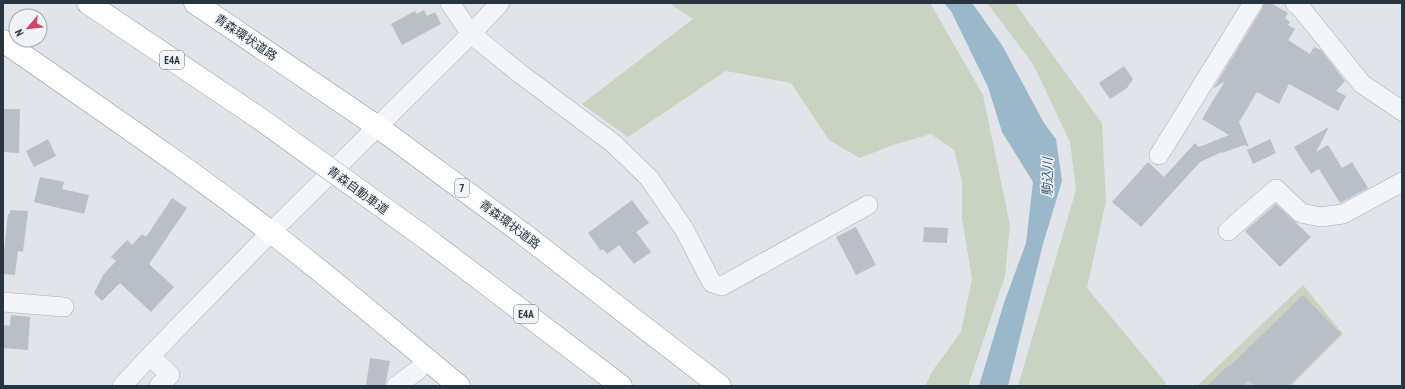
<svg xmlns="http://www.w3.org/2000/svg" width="1405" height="389" font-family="'PT Sans Narrow','Noto Sans JP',sans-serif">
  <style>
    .green { fill: #c8d3c2 }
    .water { fill: #9bb7ca }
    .building { fill: #b8bfc6 }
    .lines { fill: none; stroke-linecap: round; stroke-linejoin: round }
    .minor-casing { stroke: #a6acb3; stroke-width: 20 }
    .highway-casing { stroke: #8894a0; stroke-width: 23 }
    .minor { stroke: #f3f5f8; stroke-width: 19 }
    .highway { stroke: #fff; stroke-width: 22 }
    .highway-bridge-casing { stroke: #8894a0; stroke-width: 23; stroke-linecap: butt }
    .highway-bridge { stroke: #fff; stroke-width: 22 }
    .labels { text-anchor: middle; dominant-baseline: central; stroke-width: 3; stroke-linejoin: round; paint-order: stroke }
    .shield { fill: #f0f4f7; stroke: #656e78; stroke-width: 1 }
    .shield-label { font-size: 11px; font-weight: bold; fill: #293441 }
    .street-label { font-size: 12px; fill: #293441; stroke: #f0f4f7 }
    .water-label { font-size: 13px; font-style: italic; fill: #335875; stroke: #f0f4f7 }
  </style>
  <rect width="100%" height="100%" fill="#e1e5e9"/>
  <g class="green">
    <polygon points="669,3 930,3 983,95 1010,225 1005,276 968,386 925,386 933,370 961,332 972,279 962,218 962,181 954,150 931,134 893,145 860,158 829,140 791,83 726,71 628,137 582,104 693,19"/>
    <polygon points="987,3 1015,3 1102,123 1106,201 1087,288 1166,383 1163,386 1018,386 1076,190 1070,142 1033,64"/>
    <polygon points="1303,285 1343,334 1291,386 1197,386"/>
  </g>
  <polygon class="water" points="944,3 972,3 1002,45 1044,123 1056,139 1062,181 1043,244 1008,386 979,386 1004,303 1026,243 1033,182 1002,132 988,87 951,11"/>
  <g class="building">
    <polygon points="1264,3 1271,3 1288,13 1285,18 1290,22 1288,25 1295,29 1288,40 1310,54 1314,47 1321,50 1345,81 1336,91 1346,96 1338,111 1289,84 1279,104 1257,92 1239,122 1249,147 1244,145 1222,153 1222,152 1200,162 1141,227 1112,202 1148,162 1164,177 1195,143 1199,147 1229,135 1202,119 1225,81 1213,89 1262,9"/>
    <polygon points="424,10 427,16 435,12 441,24 402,45 391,24 415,11 417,14"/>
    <polygon points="1124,66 1133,79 1127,88 1110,99 1099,83"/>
    <polygon points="3,109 20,109 19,153 3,152"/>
    <polygon points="1329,127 1316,152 1328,145 1342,168 1352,162 1368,188 1340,203 1319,169 1311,174 1294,147"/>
    <polygon points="48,139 56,156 34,167 26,151"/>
    <polygon points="1270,139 1276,153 1253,164 1247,150"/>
    <polygon points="40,177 64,182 62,189 89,195 84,214 34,202"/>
    <polygon points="172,198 187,208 149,264 174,287 151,312 120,283 102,301 94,293 103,275 116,261 111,257 127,240 132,245 142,234 146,237"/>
    <polygon points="632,200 649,223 636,232 651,252 634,264 619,245 607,254 603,249 601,251 588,233"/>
    <polygon points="1276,204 1311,237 1280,267 1245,231"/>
    <polygon points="10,210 28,211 23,252 18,251 15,275 3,274 3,261 8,214 10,214"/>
    <polygon points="856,227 876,265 856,275 836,237"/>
    <polygon points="924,227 948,228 947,243 923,242"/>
    <polygon points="1303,295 1341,334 1288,386 1254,386 1249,380 1243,386 1207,386 1228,366 1229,367"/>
    <polygon points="11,315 30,317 28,350 3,348 3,325 10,326"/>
    <polygon points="370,358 390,361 385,386 366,386"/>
  </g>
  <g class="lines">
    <g class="minor-casing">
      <g id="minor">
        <polyline points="450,3 471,34 518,72 614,144 649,178 684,229 712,283 722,286 868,205"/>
        <polyline points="1295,3 1300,7 1362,84 1402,111"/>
        <polyline points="1159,155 1253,3"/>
        <polyline points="1228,231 1276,189 1301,213 1320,217 1343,214 1402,182"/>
        <polyline points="3,302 64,307"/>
        <polyline points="150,356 170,375 159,386"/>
        <polyline points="122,386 150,356 271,232 471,34 500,3"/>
        <polyline points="396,386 418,370 425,358"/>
      </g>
    </g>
    <g class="highway-casing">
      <g id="highway">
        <polyline points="88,3 256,116"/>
        <polyline points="195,3 378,127 522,233 720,386"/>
        <path d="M3 41C93 104 185 166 272 233 336 282 397 335 459 386"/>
        <polyline points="431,242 621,386"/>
      </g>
    </g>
    <use href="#minor" class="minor"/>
    <use href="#highway" class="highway"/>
    <g class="highway-bridge-casing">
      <polyline id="highway-bridge" points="256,116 431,242"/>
    </g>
    <use href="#highway-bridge" class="highway-bridge"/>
  </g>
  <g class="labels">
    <g class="shield">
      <rect x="160" y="51" width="24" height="18" rx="3"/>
      <rect x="455" y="179" width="14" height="18" rx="3"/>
      <rect x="514" y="305" width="24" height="18" rx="3"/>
    </g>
    <g class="shield-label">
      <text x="172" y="60">E4A</text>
      <text x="462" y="188">7</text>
      <text x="526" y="314">E4A</text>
    </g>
    <g class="street-label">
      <text transform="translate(246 37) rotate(34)">青森環状道路</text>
      <text transform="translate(358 190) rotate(36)">青森自動車道</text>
      <text transform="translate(510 224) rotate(37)">青森環状道路</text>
    </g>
    <g class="water-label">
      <text transform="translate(1047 177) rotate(-90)">駒込川</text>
    </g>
  </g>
  <rect width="1405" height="389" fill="none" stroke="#293441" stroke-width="8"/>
  <g transform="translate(28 28) rotate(242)"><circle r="19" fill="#f0f4f7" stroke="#a0a7ae"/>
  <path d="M0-3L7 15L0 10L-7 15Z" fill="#cf4569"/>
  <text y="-6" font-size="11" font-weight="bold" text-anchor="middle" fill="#293441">N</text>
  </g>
</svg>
